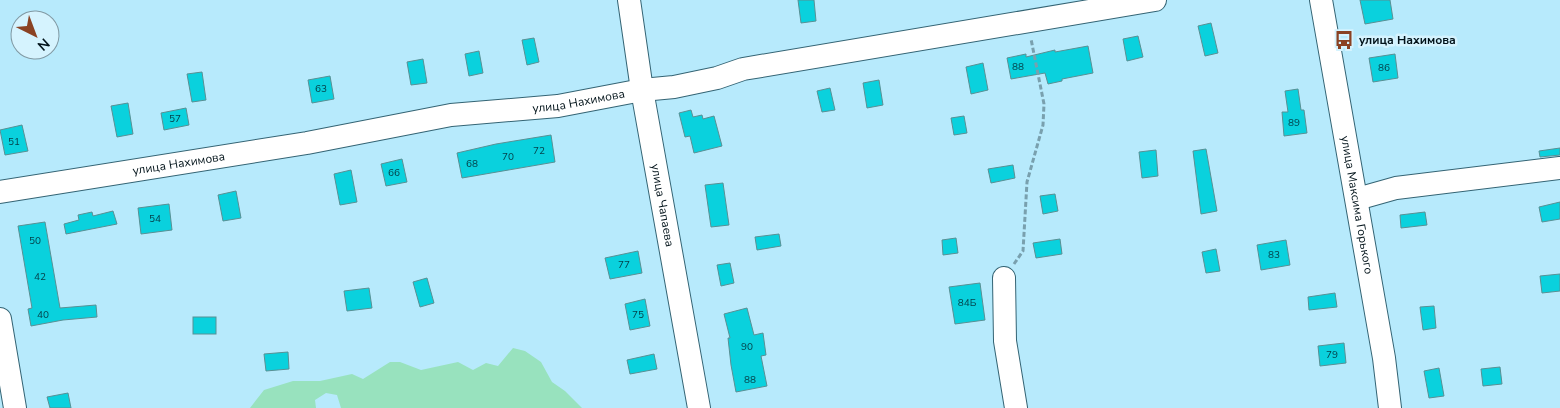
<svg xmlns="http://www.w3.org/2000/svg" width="1560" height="408" font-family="'Nunito Sans',sans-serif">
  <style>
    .green { fill: #98e2be }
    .building { fill: #0ad1dd; stroke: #599094 }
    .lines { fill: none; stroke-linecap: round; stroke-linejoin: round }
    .minor-casing { stroke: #346474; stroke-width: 24 }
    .path { stroke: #79a0ae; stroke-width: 3; stroke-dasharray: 5 2.5; stroke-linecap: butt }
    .minor { stroke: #fff; stroke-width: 22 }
    .labels { text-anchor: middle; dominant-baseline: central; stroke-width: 5; stroke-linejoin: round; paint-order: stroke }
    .number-label { font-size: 10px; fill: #04424b }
    .poi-label { font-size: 12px; font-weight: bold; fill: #02131a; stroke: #d5f3fe; text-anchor: start }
    .street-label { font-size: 12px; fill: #02131a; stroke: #d5f3fe }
  </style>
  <rect width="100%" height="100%" fill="#b7eafc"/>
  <polygon class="green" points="513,348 525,351 541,362 552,382 565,391 582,408 341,408 337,395 326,393 315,400 316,408 250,408 264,390 293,381 320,381 352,374 363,379 390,362 400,362 421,370 458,362 473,370 486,363 498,366"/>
  <g class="building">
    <polygon points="798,0 814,0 816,21 801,23"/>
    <polygon points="1360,0 1390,0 1393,19 1365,24"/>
    <polygon points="1211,23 1218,53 1205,56 1198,26"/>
    <polygon points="1138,36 1143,57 1127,61 1123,39"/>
    <polygon points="534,38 539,62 527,65 522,40"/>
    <polygon points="1088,46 1093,73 1062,79 1062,81 1048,84 1045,73 1011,79 1007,58 1026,54 1026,57 1055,50 1055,52"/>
    <polygon points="479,51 483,73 469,76 465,54"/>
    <polygon points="1395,54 1398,78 1373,82 1369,58"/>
    <polygon points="423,59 427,83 411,85 407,62"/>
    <polygon points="983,63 988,90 971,94 966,67"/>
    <polygon points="202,72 206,100 192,102 187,74"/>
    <polygon points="330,76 334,99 312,103 308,80"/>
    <polygon points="879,80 883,105 867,108 863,83"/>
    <polygon points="830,88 835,110 822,112 817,91"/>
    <polygon points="1298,89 1301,110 1304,110 1307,133 1284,136 1282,112 1288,112 1285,91"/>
    <polygon points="128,103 133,134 117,137 111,106"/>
    <polygon points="186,108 189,125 164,130 161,113"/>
    <polygon points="691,110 693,117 702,115 703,119 714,116 722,146 694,153 690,136 685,137 679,113"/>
    <polygon points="964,116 967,133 954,135 951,118"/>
    <polygon points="22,125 28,151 5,155 0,130"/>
    <polygon points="551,135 555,162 462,178 457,153 496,144"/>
    <polygon points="1560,148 1560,155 1540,157 1539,151"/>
    <polygon points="1206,149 1217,211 1201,214 1193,151"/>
    <polygon points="1156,150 1158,176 1142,178 1139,152"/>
    <polygon points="402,159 407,182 386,186 381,164"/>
    <polygon points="1013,165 1015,178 991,183 988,169"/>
    <polygon points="351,170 357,202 340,205 334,174"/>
    <polygon points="723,183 729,225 711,227 705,185"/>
    <polygon points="236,191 241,218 223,221 218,195"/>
    <polygon points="1055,194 1058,211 1043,214 1040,196"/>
    <polygon points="1560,202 1560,219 1542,222 1539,207"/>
    <polygon points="169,204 172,230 141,234 138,208"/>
    <polygon points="113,211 117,224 66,234 64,224 79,220 78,215 92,212 93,216"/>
    <polygon points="1425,212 1427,225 1401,228 1400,215"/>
    <polygon points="45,222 60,308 96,305 97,317 63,320 31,326 28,309 32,308 18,226"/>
    <polygon points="779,234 781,246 757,250 755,237"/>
    <polygon points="956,238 958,253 943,255 942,240"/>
    <polygon points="1060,239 1062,254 1036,258 1033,243"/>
    <polygon points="1286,240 1290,265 1261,270 1257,245"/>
    <polygon points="1216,249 1220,271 1206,273 1202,252"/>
    <polygon points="638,251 642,273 610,279 605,258"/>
    <polygon points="730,263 734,283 721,286 717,265"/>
    <polygon points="1560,274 1560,291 1542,293 1540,276"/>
    <polygon points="427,278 434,303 420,307 413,282"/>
    <polygon points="980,283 985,320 955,324 949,287"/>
    <polygon points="369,288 372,308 347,311 344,291"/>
    <polygon points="1335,293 1337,307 1309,310 1308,297"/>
    <polygon points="645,299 650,326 630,330 625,304"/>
    <polygon points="1434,306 1436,328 1423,330 1420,307"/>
    <polygon points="747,308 754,335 763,333 766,355 761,356 767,386 736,392 731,365 728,338 730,338 724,314"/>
    <rect x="193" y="317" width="23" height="17"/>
    <polygon points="1344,343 1346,363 1320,366 1318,346"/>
    <polygon points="288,352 289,369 266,371 264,354"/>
    <polygon points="654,354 657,369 630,374 627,360"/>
    <polygon points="1500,367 1502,384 1483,386 1481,369"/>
    <polygon points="1439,368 1444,396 1429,398 1424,371"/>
    <polygon points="68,393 71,408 50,408 47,397"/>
  </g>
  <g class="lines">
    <g class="minor-casing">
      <g id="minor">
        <path id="s1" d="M629 0 642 90 699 408"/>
        <path id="s2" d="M1321 0 1384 358 1390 408"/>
        <path id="s3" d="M0 192 307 143 451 115 558 106 642 90 674 87 717 78 743 69 1155 0"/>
        <polyline points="1357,199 1396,188 1560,168"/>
        <polyline points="1004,278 1005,341 1016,408"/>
        <polyline points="0,319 15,408"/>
      </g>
    </g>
    <polyline class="path" points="1014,264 1023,251 1027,182 1043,125 1044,104 1031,39"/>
    <use href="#minor" class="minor"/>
  </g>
  <defs>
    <g id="bus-bare" transform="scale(1.5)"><path d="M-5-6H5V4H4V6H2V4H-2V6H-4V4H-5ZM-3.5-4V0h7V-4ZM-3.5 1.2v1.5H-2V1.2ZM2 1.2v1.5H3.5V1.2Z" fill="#8a4223" stroke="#d5f3fe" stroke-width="2.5" paint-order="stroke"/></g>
  </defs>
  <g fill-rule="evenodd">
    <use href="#bus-bare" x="1344" y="40"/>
  </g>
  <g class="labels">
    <g class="number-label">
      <text x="1018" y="67">88</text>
      <text x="1384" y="68">86</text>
      <text x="321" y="89">63</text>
      <text x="175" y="119">57</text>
      <text x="1294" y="123">89</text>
      <text x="14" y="142">51</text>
      <text x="539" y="151">72</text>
      <text x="508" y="157">70</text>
      <text x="472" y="164">68</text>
      <text x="394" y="173">66</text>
      <text x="155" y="219">54</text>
      <text x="35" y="241">50</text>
      <text x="1274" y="255">83</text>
      <text x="624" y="265">77</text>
      <text x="40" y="277">42</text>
      <text x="967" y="303">84Б</text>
      <text x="43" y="315">40</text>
      <text x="638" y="315">75</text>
      <text x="747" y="347">90</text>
      <text x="1332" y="355">79</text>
      <text x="750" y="380">88</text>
    </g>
    <g class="poi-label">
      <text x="1359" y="40">улица Нахимова</text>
    </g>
    <g class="street-label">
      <text stroke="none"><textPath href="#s3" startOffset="586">улица Нахимова</textPath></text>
      <text stroke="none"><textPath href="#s3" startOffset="181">улица Нахимова</textPath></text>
      <text stroke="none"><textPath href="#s1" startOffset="208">улица Чапаева</textPath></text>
      <text stroke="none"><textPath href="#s2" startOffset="208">улица Максима Горького</textPath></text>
    </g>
  </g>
  <g transform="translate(35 35) rotate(138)"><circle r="24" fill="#d5f3fe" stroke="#8199a3"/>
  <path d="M0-4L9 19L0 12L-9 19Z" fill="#8a4223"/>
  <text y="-8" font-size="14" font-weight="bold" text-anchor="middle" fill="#02131a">N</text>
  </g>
</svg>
